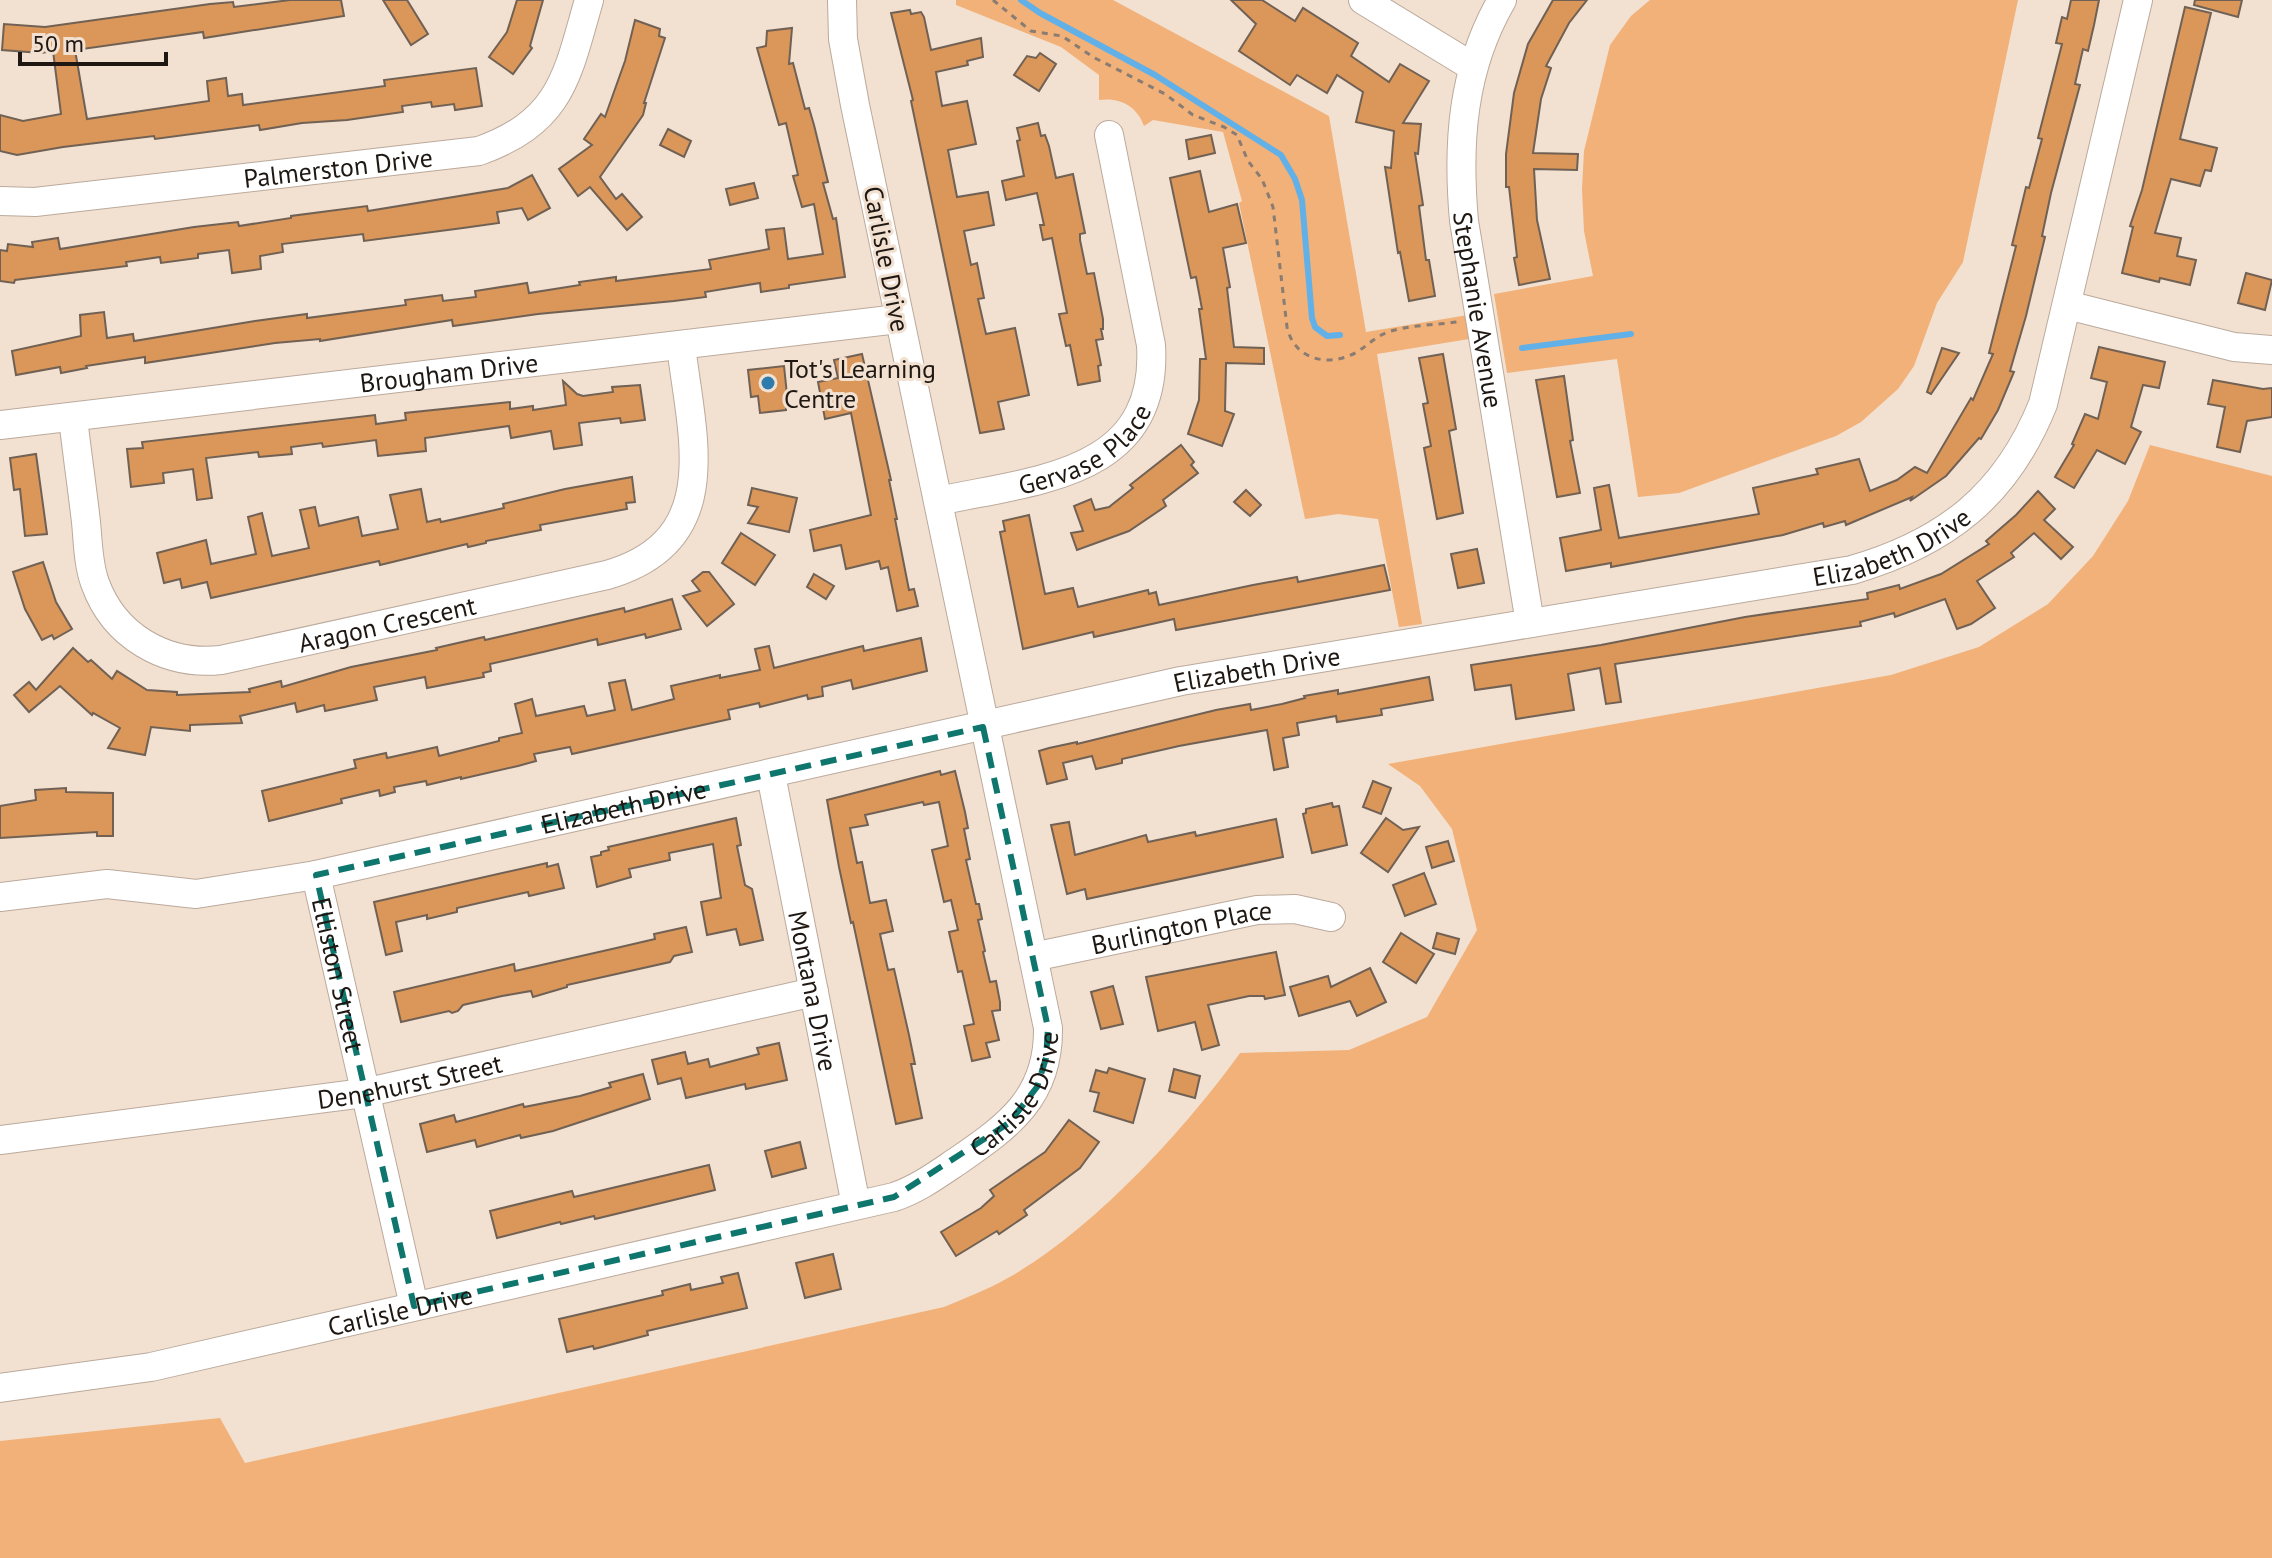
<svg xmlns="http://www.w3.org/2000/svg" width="2272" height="1558" font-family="'PT Sans',sans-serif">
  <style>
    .green { fill: #f1b178 }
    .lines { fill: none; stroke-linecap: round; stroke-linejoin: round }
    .stream { stroke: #61b0e8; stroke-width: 6 }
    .building { fill: #da9759; stroke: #706154; stroke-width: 2 }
    .minor-casing { stroke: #bbaa9c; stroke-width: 30 }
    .path { stroke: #897c72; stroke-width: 3; stroke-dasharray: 6 6; stroke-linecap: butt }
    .minor { stroke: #fff; stroke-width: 28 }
    .marked { fill: none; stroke: #0f766e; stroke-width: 6; stroke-dasharray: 16 10; stroke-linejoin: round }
    .poi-dot { fill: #2e7bae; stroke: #f2e0d1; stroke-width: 3 }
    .labels { text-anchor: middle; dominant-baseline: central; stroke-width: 6; stroke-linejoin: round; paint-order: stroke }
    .street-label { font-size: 26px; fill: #1e1712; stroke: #f2e0d1 }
    .poi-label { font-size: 26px; fill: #1e1712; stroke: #f2e0d1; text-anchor: start }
  </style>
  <rect width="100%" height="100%" fill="#f2e0d1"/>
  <g class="green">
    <path d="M956 0H1113L1329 116 1366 332 1468 315 1469 339 1377 354 1422 624 1399 627 1378 519 1338 514 1305 519 1239 203 1242 201 1223 132 1153 120 1144 126C1137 106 1120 97 1099 100V75L1061 47 956 5Z"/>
    <polygon points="1650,0 2018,0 1963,262 1937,303 1914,366 1898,389 1861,422 1836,436 1679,493 1638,497 1617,359 1507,373 1494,294 1593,276 1584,231 1582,189 1584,151 1610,45 1631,16"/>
    <path d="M2150 445 2272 476V1558H0V1441L220 1418 245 1463 944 1307C965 1298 987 1290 1006 1279 1089 1234 1185 1130 1240 1053L1349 1050 1427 1017 1477 930 1452 829 1420 786 1388 764 1891 675 1979 647 2048 604 2093 556 2128 501Z"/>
  </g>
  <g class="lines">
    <g class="stream">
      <polyline points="1021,0 1040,13 1155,75 1281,155 1295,179 1302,200 1312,318 1315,327 1327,336 1340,335"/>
      <polyline points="1522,348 1631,334"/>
    </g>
  </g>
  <g class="building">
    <polygon points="290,0 341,0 344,16 204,38 203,32 75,50 87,119 209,101 207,81 226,78 228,96 242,94 243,105 385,86 384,80 476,68 482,106 455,110 454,104 432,107 431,102 402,106 403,112 347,120 302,123 260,130 259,125 155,139 154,136 63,147 17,155 0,151 0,115 23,121 61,114 53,51 41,53 2,50 4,24 45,27 210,4 233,2 234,7"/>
    <polygon points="383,0 407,0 428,34 411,45"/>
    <polygon points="517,0 543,0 530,46 532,48 513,74 489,57 507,32"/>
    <polygon points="1231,0 1262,0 1295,21 1303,8 1358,43 1351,56 1389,82 1400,64 1429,81 1403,123 1421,124 1418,154 1415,153 1423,205 1419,206 1426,260 1429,260 1435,296 1409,301 1400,252 1398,253 1385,167 1391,168 1394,131 1356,122 1363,92 1337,75 1327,93 1297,75 1290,85 1239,51 1256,24"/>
    <polygon points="1553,0 1587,0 1569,23 1546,66 1551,68 1541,99 1533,153 1578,154 1577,170 1534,169 1537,220 1550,279 1519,285 1514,258 1517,257 1509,187 1506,187 1506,154 1514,93 1528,44"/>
    <polygon points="2071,0 2099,0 2094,25 2088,51 2083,49 2075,84 2080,85 2051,193 2042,236 2045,237 2026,316 2010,371 2014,372 1998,410 1981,439 1979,438 1946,476 1910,501 1912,497 1846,525 1845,521 1824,527 1823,523 1783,535 1611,567 1611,563 1566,571 1560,538 1601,530 1594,488 1609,485 1619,538 1759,514 1753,488 1818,474 1816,469 1859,459 1870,491 1897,480 1915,467 1927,473 1971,398 1973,400 1993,354 1989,353 2016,246 2012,245 2026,187 2029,188 2042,139 2038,138 2062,44 2056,43 2062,17 2067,19"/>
    <polygon points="2195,0 2242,0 2238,17 2194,5"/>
    <polygon points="2185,7 2211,13 2180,139 2217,148 2211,171 2205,170 2200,186 2171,179 2155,233 2181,238 2177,256 2196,260 2190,285 2160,278 2159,282 2122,273 2133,227 2130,226 2142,190"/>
    <polygon points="910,10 911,14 921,12 924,17 931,50 981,38 983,57 967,61 968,65 936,72 942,106 967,101 976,144 948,150 957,197 988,192 994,225 964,231 971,265 977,263 984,298 978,299 986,334 1015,328 1029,395 998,402 1004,429 980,433 911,101 913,100 891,13"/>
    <polygon points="635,20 660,29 659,36 665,38 644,103 646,103 643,115 600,177 616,199 622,194 642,217 627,230 590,187 578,196 559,169 592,145 584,139 601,114 605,117 625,61"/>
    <polygon points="792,28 789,64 793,63 805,109 809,108 814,125 828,182 823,183 833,219 836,218 845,277 789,285 789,288 761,292 760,283 705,292 706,297 674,301 538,314 453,326 452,320 320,341 320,339 275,343 145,363 145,357 86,366 87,368 61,373 60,367 16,375 12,351 81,336 80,315 104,312 107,338 133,334 134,341 255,321 307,314 307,318 406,305 405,300 442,295 443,301 476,297 475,291 527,283 529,293 580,285 579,282 616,277 616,281 711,269 709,260 769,249 766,230 784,228 788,259 823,254 814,204 802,207 793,176 798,175 786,123 779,125 757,48 766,46 767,31"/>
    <polygon points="1040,53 1056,64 1039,91 1014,75 1027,56 1036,58"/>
    <polygon points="1038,123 1041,136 1045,135 1049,146 1056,178 1073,174 1085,233 1080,234 1080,240 1087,274 1094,273 1103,319 1103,329 1101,329 1103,339 1096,340 1101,365 1098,366 1100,381 1078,385 1070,345 1066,346 1059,314 1067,313 1052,238 1043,240 1040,225 1044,225 1037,193 1006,200 1002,181 1024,176 1017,141 1020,140 1017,128"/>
    <polygon points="668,129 691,141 684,157 660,145"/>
    <polygon points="1211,135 1215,153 1189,159 1186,140"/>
    <polygon points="1200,171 1209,212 1237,204 1246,243 1223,248 1230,287 1227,288 1234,347 1264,348 1264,364 1226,363 1225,411 1234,414 1222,446 1188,434 1199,400 1200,359 1206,359 1199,309 1202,309 1196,277 1191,278 1170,178"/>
    <polygon points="532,175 550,208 528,220 522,208 497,212 499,223 463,228 364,241 363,234 282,244 283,252 260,256 261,269 232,273 229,250 198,254 198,258 161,263 160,257 126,262 127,266 15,280 14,283 0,281 0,250 7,251 8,244 33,247 32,242 58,238 60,249 194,227 238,222 239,226 291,218 291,216 367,206 368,211 508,188"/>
    <polygon points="754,183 758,198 730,205 726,189"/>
    <polygon points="2246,273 2272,280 2265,310 2238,303"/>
    <polygon points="2099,347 2165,362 2159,388 2143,385 2131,427 2141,432 2125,464 2097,450 2074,488 2055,477 2074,445 2072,444 2085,414 2098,419 2107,382 2091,378"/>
    <polygon points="1942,348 1959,353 1931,394 1927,392"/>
    <polygon points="862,354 891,480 889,480 897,519 895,519 909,590 914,589 918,606 897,611 888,567 881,569 879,561 846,569 841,545 814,551 810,530 871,515 851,413 825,419 818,382 838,378 834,360"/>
    <polygon points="1443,354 1456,429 1449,431 1463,513 1437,519 1424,448 1431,446 1423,404 1428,403 1419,358"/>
    <polygon points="784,366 788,404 786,404 786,410 760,413 758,396 751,397 748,370"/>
    <polygon points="1564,376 1573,440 1570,441 1580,493 1557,497 1536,380"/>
    <polygon points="2213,380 2263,389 2272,388 2272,417 2247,421 2240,452 2217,447 2225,407 2208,404"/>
    <polygon points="563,381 577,394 583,396 613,392 612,387 640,385 645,420 621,423 620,418 579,423 582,445 554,449 551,431 511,438 509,426 425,438 426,451 378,456 376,440 323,447 322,443 291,447 292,454 259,457 258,452 206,458 212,498 197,500 193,469 163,473 164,483 131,487 127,449 143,448 142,442 375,415 376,424 406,420 405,413 510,402 510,409 533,406 533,410 566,405"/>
    <polygon points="1181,445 1194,462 1191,465 1198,473 1163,500 1166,506 1129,531 1077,550 1071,533 1083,531 1074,506 1091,499 1095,510 1109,507 1133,488 1130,485"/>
    <polygon points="36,454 47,534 25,536 20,489 14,490 10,458"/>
    <polygon points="632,477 635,502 626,503 627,509 540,525 541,530 486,541 486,543 468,547 467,544 380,565 379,561 211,598 207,582 182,588 180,579 164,583 157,553 206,540 211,564 256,554 248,517 262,513 272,556 309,548 300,510 315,507 319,526 358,517 362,536 398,529 390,495 421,489 427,522 440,519 441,522 504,508 503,504 565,489"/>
    <polygon points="752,488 797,498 789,532 748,523 758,507 748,505"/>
    <polygon points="1246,490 1261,505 1250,516 1234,502"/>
    <polygon points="2038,491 2055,509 2044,520 2073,547 2061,559 2034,533 2011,553 2014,557 1977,581 1995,608 1971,624 1957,629 1945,599 1895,617 1894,613 1860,622 1861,626 1615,664 1621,702 1606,704 1600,668 1568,674 1574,710 1516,719 1511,685 1475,690 1471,665 1601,645 1745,617 1868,599 1867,593 1899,585 1900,589 1941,574 1989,544 1986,541 2016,515"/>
    <polygon points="1029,515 1045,594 1073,588 1078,607 1148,590 1149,594 1156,592 1159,605 1253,585 1297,577 1298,582 1384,565 1390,590 1176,630 1174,619 1094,637 1093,632 1023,649 1000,532 1005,531 1003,521"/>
    <polygon points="741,533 775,555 755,585 722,563"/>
    <polygon points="1477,549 1484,583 1458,588 1451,554"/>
    <polygon points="43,562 56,602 72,629 54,639 52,635 42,640 25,609 13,572"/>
    <polygon points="703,572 709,572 734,604 707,626 683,596 700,591 692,581"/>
    <polygon points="814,574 834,586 826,599 807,587"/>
    <polygon points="672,599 681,629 646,638 645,634 598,645 597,639 543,652 490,664 491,671 483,673 484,677 427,688 425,677 374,687 377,700 325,711 324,705 297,712 295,703 240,716 242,723 190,725 190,731 151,727 145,755 108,748 120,728 93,713 92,715 60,686 29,712 14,695 29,682 36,690 73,648 88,662 91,660 112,679 117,671 147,690 177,692 177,695 250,692 249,689 281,681 282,687 351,667 437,650 436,648 484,637 485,640 624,608 625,612"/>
    <polygon points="921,638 927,671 853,689 851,680 822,687 823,696 808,699 807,695 760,707 759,703 728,710 730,719 572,754 570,747 534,754 536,761 518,766 461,779 461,777 427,785 426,781 394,787 395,792 380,796 379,790 341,799 342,803 269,821 262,791 356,768 354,760 386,753 387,758 437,747 439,756 499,741 499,738 522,733 515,704 532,699 536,716 584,706 587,716 615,710 609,683 625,680 632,710 674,699 671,686 720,675 720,678 760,670 755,649 769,646 774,668 863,646 864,651"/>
    <polygon points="1429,677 1433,700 1381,709 1382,715 1337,722 1336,716 1297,723 1299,735 1283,738 1288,767 1274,770 1267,730 1179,746 1122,759 1122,763 1096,769 1092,756 1063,763 1067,779 1047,784 1039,751 1049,748 1077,742 1077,744 1216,710 1250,704 1251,710 1282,704 1305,698 1304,696 1338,690 1338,694"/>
    <polygon points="940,771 941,775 955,771 965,812 968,828 964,829 970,859 966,860 976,904 979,904 982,919 978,920 985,951 983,952 990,982 996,981 1000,1002 1000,1010 992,1011 999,1040 986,1043 990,1057 972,1061 964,1026 974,1024 962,971 958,972 949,932 958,930 951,900 944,902 932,850 948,846 939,802 924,805 923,802 865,815 868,825 850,828 857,863 862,862 870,903 886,900 893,931 880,934 888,970 894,969 909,1035 915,1064 911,1064 922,1118 896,1124 853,922 851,923 839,867 827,800"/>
    <polygon points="1373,781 1391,788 1381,814 1363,807"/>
    <polygon points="66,788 66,792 113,793 113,836 97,836 97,832 0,838 0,806 36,800 35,790"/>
    <polygon points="1332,803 1333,807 1339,806 1347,845 1312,853 1303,814 1306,813 1306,809"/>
    <polygon points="736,818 741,845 737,846 745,885 752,889 763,940 740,945 736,929 707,935 701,902 721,898 713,844 669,853 670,860 629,869 631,877 597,887 591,857 601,855 601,852 609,850 608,847"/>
    <polygon points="1386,818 1403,830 1419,827 1388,872 1361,853"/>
    <polygon points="1276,819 1283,857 1087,899 1085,889 1067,894 1051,825 1069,822 1075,855 1146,835 1148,842 1195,832 1196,836"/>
    <polygon points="1448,841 1454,861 1432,868 1426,847"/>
    <polygon points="547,863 547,867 558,864 564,888 529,896 528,892 457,908 457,912 427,919 427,915 396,922 402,951 386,955 374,902"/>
    <polygon points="1424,873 1436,904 1405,916 1393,885"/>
    <polygon points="686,927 692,952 674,956 670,962 567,985 567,987 533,997 531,991 502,996 463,1005 458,1011 452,1013 449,1011 401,1022 394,992 514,964 515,971 612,949 655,939 654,934"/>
    <polygon points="1401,933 1434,954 1416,983 1383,962"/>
    <polygon points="1437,933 1459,939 1455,954 1433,948"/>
    <polygon points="1276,952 1285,995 1265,999 1264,996 1249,996 1208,1005 1219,1045 1202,1050 1195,1022 1158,1031 1146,977"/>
    <polygon points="1370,968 1386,1002 1357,1016 1350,1001 1299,1016 1290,987 1328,976 1331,987"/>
    <polygon points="1113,986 1123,1024 1101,1029 1091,992"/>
    <polygon points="779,1043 787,1080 746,1089 745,1084 686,1098 681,1078 658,1084 652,1060 685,1052 688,1064 708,1059 710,1067 759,1054 757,1048"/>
    <polygon points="1109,1068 1145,1079 1133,1123 1094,1111 1099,1093 1090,1091 1096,1070 1107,1073"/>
    <polygon points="1174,1069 1200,1076 1195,1098 1169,1091"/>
    <polygon points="643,1074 650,1099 553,1131 521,1138 520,1135 477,1147 475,1140 427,1152 420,1124 454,1115 456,1122 523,1104 524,1107 580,1096 611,1087 609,1083"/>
    <polygon points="1069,1120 1099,1142 1080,1168 1024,1210 1027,1215 999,1234 997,1231 956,1256 941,1232 981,1208 994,1196 990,1190 1045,1152"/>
    <polygon points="800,1142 806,1168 772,1177 765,1151"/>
    <polygon points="709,1165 715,1190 595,1219 594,1216 561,1224 560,1222 497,1238 490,1211 572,1191 574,1197"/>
    <polygon points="833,1254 841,1289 805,1298 796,1263"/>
    <polygon points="738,1273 747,1308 647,1331 648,1335 594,1349 593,1346 567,1352 559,1319 663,1295 662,1291 690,1284 691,1290 723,1283 721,1277"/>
  </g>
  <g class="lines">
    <g class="minor-casing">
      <g id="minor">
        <polyline points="1363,0 1473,67"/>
        <path id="s1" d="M1502 0C1462 69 1457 143 1464 221L1530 623"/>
        <path id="s2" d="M0 201 35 202 479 151C562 121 567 76 589 0"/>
        <polyline points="2067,305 2234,347 2272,350"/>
        <path id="s3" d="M73 418C77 453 82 487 86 522 88 542 88 564 95 583 114 636 165 666 221 660L607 575C725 541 692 438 681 346"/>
        <path id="s4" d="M0 425 898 319"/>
        <path id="s5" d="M939 501C1034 480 1159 476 1151 345L1109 135"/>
        <path id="s6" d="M771 775 856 1205"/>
        <path id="s7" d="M316 875 414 1306"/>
        <path id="s8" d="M0 897 107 884 196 894 316 875 1181 681 1852 570C1945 543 2006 496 2043 404L2138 0"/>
        <path id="s9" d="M1033 957 1257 910 1295 909 1331 917"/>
        <path id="s10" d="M0 1140 364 1093 814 992"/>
        <path id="s11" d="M0 1388 151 1367 894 1197C918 1189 938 1174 959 1160 1010 1125 1049 1096 1048 1028L855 105 843 39 842 0"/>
      </g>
    </g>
    <path class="path" d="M993 0 1031 31 1062 36 1093 57 1165 94 1193 115 1224 127 1237 135 1248 161 1262 179 1273 207 1287 327C1294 360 1329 368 1357 352 1368 345 1375 337 1388 332 1409 325 1435 325 1457 322"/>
    <use href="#minor" class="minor"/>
  </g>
  <path class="marked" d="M983 727 1048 1028 1046 1058 1037 1087 1009 1123 894 1197 414 1306 316 875Z"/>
  <circle class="poi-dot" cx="768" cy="383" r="8"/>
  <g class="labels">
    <g class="street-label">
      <text stroke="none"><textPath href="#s2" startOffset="340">Palmerston Drive</textPath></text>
      <text transform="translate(887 259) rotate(79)">Carlisle Drive</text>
      <text stroke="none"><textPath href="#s1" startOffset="318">Stephanie Avenue</textPath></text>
      <text stroke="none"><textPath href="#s4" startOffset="452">Brougham Drive</textPath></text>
      <text stroke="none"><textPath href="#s5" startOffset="158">Gervase Place</textPath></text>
      <text stroke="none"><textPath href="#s8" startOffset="1930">Elizabeth Drive</textPath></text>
      <text stroke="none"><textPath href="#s3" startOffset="496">Aragon Crescent</textPath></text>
      <text stroke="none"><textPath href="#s8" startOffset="1282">Elizabeth Drive</textPath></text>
      <text stroke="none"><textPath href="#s8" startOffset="634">Elizabeth Drive</textPath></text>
      <text stroke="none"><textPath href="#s9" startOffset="152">Burlington Place</textPath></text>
      <text stroke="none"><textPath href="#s7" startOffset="102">Elliston Street</textPath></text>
      <text stroke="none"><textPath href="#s6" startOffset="220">Montana Drive</textPath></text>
      <text stroke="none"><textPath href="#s10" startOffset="414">Denehurst Street</textPath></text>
      <text stroke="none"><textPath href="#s11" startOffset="1080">Carlisle Drive</textPath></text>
      <text stroke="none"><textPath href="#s11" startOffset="408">Carlisle Drive</textPath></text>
    </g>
    <g class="poi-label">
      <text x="784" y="368">Tot's Learning<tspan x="784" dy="30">Centre</tspan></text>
    </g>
  </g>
  <path d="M20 52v12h146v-12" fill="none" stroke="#1e1712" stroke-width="4"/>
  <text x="32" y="52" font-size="24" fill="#1e1712" stroke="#f2e0d1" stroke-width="6" paint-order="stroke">50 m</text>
</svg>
